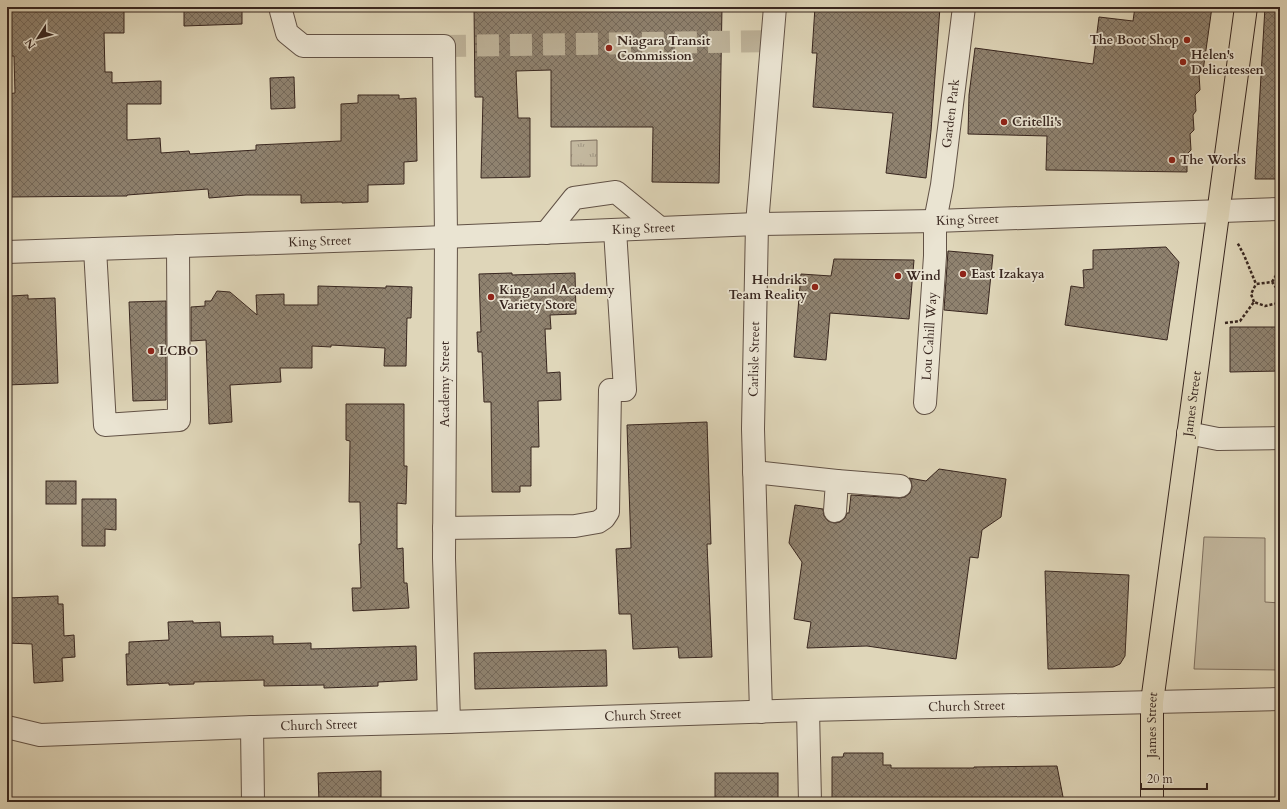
<svg xmlns="http://www.w3.org/2000/svg" width="1287" height="809" font-family="Cardo,serif">
  <style>
    .grass { fill: url(#grass-tufts); stroke: #7e6f5f }
    .garden { fill: #c3b89f; stroke: #7e6f5f }
    .building { fill: url(#building-cross-hatch); stroke: #38261f }
    .lines { fill: none; stroke-linecap: round; stroke-linejoin: round }
    .minor-tunnel { stroke: #beb39a; stroke-width: 22; stroke-dasharray: 22 11; stroke-linecap: butt }
    .minor-casing { stroke: #625246; stroke-width: 24 }
    .major-casing { stroke: #38261f; stroke-width: 24 }
    .path { stroke: #38261f; stroke-width: 2.5; stroke-dasharray: 3 2; stroke-linecap: butt }
    .minor { stroke: #eae4d2; stroke-width: 22 }
    .major { stroke: #dfd6b9; stroke-width: 22 }
    .poi-dot { fill: #8f2418; stroke: #eae4d2; stroke-width: 1.5 }
    .labels { text-anchor: middle; dominant-baseline: central; stroke-width: 3.5; stroke-linejoin: round; paint-order: stroke }
    .poi-label { font-size: 13px; font-weight: bold; fill: #38261f; stroke: #eae4d2; text-anchor: start }
    .street-label { font-size: 13px; fill: #38261f; stroke: #eae4d2 }
  </style>
  <defs>
    <pattern id="grass-tufts" width="24" height="20" patternUnits="userSpaceOnUse"><rect width="24" height="20" fill="#c3b89f"/><path d="M3 7l-1-3M5 7V3M7 7l1-3M15 17l-1-3M17 17v-4M19 17l1-3" fill="none" stroke="#9f9581"/></pattern>
    <pattern id="building-cross-hatch" width="8" height="8" patternUnits="userSpaceOnUse"><rect width="8" height="8" fill="#8f826f"/><path d="M0 0l8 8M0 8l8-8" fill="none" stroke="#766a5b"/></pattern>
  </defs>
  <rect width="100%" height="100%" fill="#dfd6b9"/>
  <filter id="stains"><feTurbulence type="fractalNoise" baseFrequency=".005" numOctaves="4"/><feColorMatrix values="0 0 0 0 .2 0 0 0 0 .09 0 0 0 0 .02 0 0 0 .5 -.17"/></filter>
  <radialGradient id="worn" r=".72"><stop offset=".6" stop-color="#630" stop-opacity="0"/><stop offset="1" stop-color="#630" stop-opacity=".3"/></radialGradient>
  <polygon class="grass" points="597,140 597,166 571,166 571,141"/>
  <polygon class="garden" points="1204,537 1265,538 1265,602 1280,603 1280,670 1194,669"/>
  <g class="building">
    <polygon points="7,7 124,7 124,33 104,33 105,72 112,72 112,83 161,81 161,104 127,104 127,140 160,138 161,153 189,151 190,154 256,150 256,145 341,141 341,104 358,103 358,95 399,95 399,99 416,98 417,161 404,162 404,184 368,185 368,202 342,203 342,202 301,203 301,195 246,195 209,198 208,189 127,195 127,196 7,197 7,94 15,93 14,56 7,56"/>
    <polygon points="184,7 242,7 242,24 184,26"/>
    <polygon points="474,7 722,7 719,183 652,182 653,127 551,127 551,70 516,71 518,118 530,118 530,177 481,178 483,97 475,97"/>
    <polygon points="815,7 940,7 931,131 926,178 886,173 893,113 813,107 817,53 812,53"/>
    <polygon points="1135,7 1212,7 1203,71 1199,74 1200,90 1195,95 1196,111 1193,115 1194,130 1190,134 1191,150 1187,154 1187,172 1046,170 1047,136 968,134 969,95 975,48 1093,64 1099,17 1133,21"/>
    <polygon points="1265,7 1280,7 1280,179 1255,179"/>
    <polygon points="294,77 295,108 271,109 270,78"/>
    <polygon points="1166,247 1179,262 1167,340 1065,325 1071,286 1084,288 1083,270 1093,269 1093,250"/>
    <polygon points="948,251 993,255 987,314 944,310"/>
    <polygon points="834,259 914,260 909,319 830,313 826,360 794,357 801,274 831,276"/>
    <polygon points="512,273 512,275 575,273 576,314 550,315 551,329 545,329 547,373 560,372 561,400 538,401 539,447 531,447 531,486 520,486 520,492 492,492 491,402 484,402 482,352 478,352 477,332 481,332 479,274"/>
    <polygon points="318,286 386,288 386,286 412,287 411,318 407,318 406,366 384,366 385,348 331,345 331,347 312,346 312,368 280,368 281,382 230,385 232,422 209,424 206,340 191,341 191,307 205,306 205,301 211,301 217,291 230,292 257,315 256,295 284,294 284,305 318,305"/>
    <polygon points="28,295 28,299 55,298 58,383 7,385 7,300 11,300 11,296"/>
    <polygon points="166,301 166,400 133,401 129,302"/>
    <polygon points="1230,327 1280,327 1280,371 1230,372"/>
    <polygon points="346,404 404,404 404,466 407,466 406,504 397,503 397,549 403,548 404,583 407,583 409,608 353,611 352,588 361,588 359,544 361,544 360,502 349,502 350,441 346,440"/>
    <polygon points="707,422 711,544 707,544 712,657 679,658 678,647 633,649 631,614 619,614 616,549 631,548 627,425"/>
    <polygon points="939,469 1006,479 1001,517 982,530 978,558 970,557 956,659 867,646 807,648 811,622 794,619 802,562 789,543 795,505 823,509 824,516 828,521 834,523 840,522 845,518 847,513 849,513 851,495 899,498 905,497 910,493 912,487 911,481 909,478 926,481"/>
    <rect x="46" y="481" width="30" height="23"/>
    <polygon points="82,499 116,499 116,530 105,529 105,546 82,546"/>
    <polygon points="1045,571 1129,575 1125,656 1120,664 1113,667 1048,669"/>
    <polygon points="58,596 58,604 63,604 64,636 74,635 75,657 62,658 63,681 34,683 32,644 7,643 7,598"/>
    <polygon points="193,621 193,623 220,622 221,637 273,636 273,644 311,643 311,649 416,646 417,680 378,682 378,686 324,688 324,685 264,686 264,680 194,682 194,684 169,685 169,683 127,685 126,654 129,654 129,642 169,640 168,622"/>
    <polygon points="606,650 607,686 475,689 474,653"/>
    <polygon points="844,753 883,753 883,765 891,765 891,768 974,768 974,767 1057,766 1064,802 832,802 832,757 843,757"/>
    <polygon points="381,771 381,802 319,802 318,773"/>
    <rect x="715" y="773" width="63" height="29"/>
  </g>
  <g class="lines">
    <polyline class="minor-tunnel" points="444,46 773,41"/>
    <g class="minor-casing">
      <g id="minor">
        <polyline points="282,7 281,11 287,33 303,46 444,46 446,237 444,558 449,722"/>
        <polyline points="546,233 574,198 616,192 660,228"/>
        <polyline points="95,249 105,425 179,420 178,246"/>
        <path id="s1" d="M7 252 420 238 757 224 935 221 1280 209"/>
        <path id="s2" d="M925 403 935 256V221L942 185 964 7"/>
        <polyline points="1188,433 1218,439 1280,438"/>
        <polyline points="754,472 837,481 835,511"/>
        <polyline points="837,481 900,486"/>
        <polyline points="444,528 575,526 598,522 604,518 608,512 610,390 625,390 615,230"/>
        <polyline points="808,710 810,802"/>
        <path id="s3" d="M761 712 753 429 757 224 775 7"/>
        <path id="s4" d="M7 727 40 735 252 727 449 722 808 710 1280 699"/>
        <polyline points="252,727 253,802"/>
      </g>
    </g>
    <g class="major-casing">
      <g id="major">
        <path id="s5" d="M1152 802V702L1246 7"/>
      </g>
    </g>
    <g class="path">
      <polyline points="1272,282 1280,269"/>
      <polyline points="1254,302 1251,294 1256,284"/>
      <polyline points="1225,323 1240,321 1254,302 1265,306 1278,303 1280,293 1272,282 1256,284 1244,255 1237,242"/>
    </g>
    <use href="#minor" class="minor"/>
    <use href="#major" class="major"/>
  </g>
  <g class="poi-dot">
    <circle cx="1187" cy="40" r="4"/>
    <circle cx="609" cy="48" r="4"/>
    <circle cx="1183" cy="62" r="4"/>
    <circle cx="1004" cy="122" r="4"/>
    <circle cx="1172" cy="160" r="4"/>
    <circle cx="963" cy="274" r="4"/>
    <circle cx="898" cy="276" r="4"/>
    <circle cx="815" cy="287" r="4"/>
    <circle cx="491" cy="297" r="4"/>
    <circle cx="151" cy="351" r="4"/>
  </g>
  <g class="labels">
    <g class="poi-label">
      <text x="1179" y="40" text-anchor="end">The Boot Shop</text>
      <text x="617" y="41">Niagara Transit<tspan x="617" dy="15">Commission</tspan></text>
      <text x="1191" y="55">Helen's<tspan x="1191" dy="15">Delicatessen</tspan></text>
      <text x="1012" y="122">Critelli's</text>
      <text x="1180" y="160">The Works</text>
      <text x="971" y="274">East Izakaya</text>
      <text x="906" y="276">Wind</text>
      <text x="807" y="280" text-anchor="end">Hendriks<tspan x="807" dy="15">Team Reality</tspan></text>
      <text x="499" y="290">King and Academy<tspan x="499" dy="15">Variety Store</tspan></text>
      <text x="159" y="351">LCBO</text>
    </g>
    <g class="street-label">
      <text stroke="none"><textPath href="#s2" startOffset="291">Garden Park</textPath></text>
      <text stroke="none"><textPath href="#s1" startOffset="961">King Street</textPath></text>
      <text stroke="none"><textPath href="#s1" startOffset="637">King Street</textPath></text>
      <text stroke="none"><textPath href="#s1" startOffset="313">King Street</textPath></text>
      <text stroke="none"><textPath href="#s2" startOffset="67">Lou Cahill Way</textPath></text>
      <text stroke="none"><textPath href="#s3" startOffset="353">Carlisle Street</textPath></text>
      <text transform="translate(445 384) rotate(-90)">Academy Street</text>
      <text stroke="none"><textPath href="#s5" startOffset="401">James Street</textPath></text>
      <text stroke="none"><textPath href="#s4" startOffset="961">Church Street</textPath></text>
      <text stroke="none"><textPath href="#s4" startOffset="637">Church Street</textPath></text>
      <text stroke="none"><textPath href="#s4" startOffset="313">Church Street</textPath></text>
      <text stroke="none"><textPath href="#s5" startOffset="77">James Street</textPath></text>
    </g>
  </g>
  <rect width="1287" height="809" fill="none" stroke="#dfd6b9" stroke-width="24"/>
  <rect x="8" y="8" width="1271" height="793" fill="none" stroke="#38261f" stroke-width="2"/>
  <rect x="12" y="12" width="1263" height="785" fill="none" stroke="#38261f"/>
  <g transform="translate(38 38) rotate(234)" stroke="#eae4d2" stroke-width="3" paint-order="stroke">
  <path d="M0-3L7 15L0 10L-7 15Z" fill="#38261f"/>
  <text y="-6" font-size="11" font-weight="bold" text-anchor="middle" fill="#38261f">N</text>
  </g>
  <path d="M1141 783v6h66v-6" fill="none" stroke="#38261f" stroke-width="2"/>
  <text x="1147" y="783" font-size="12" fill="#38261f" stroke="#eae4d2" stroke-width="3" paint-order="stroke">20 m</text>
  <rect width="100%" height="100%" filter="url(#stains)"/>
  <rect width="100%" height="100%" fill="url(#worn)"/>
</svg>
